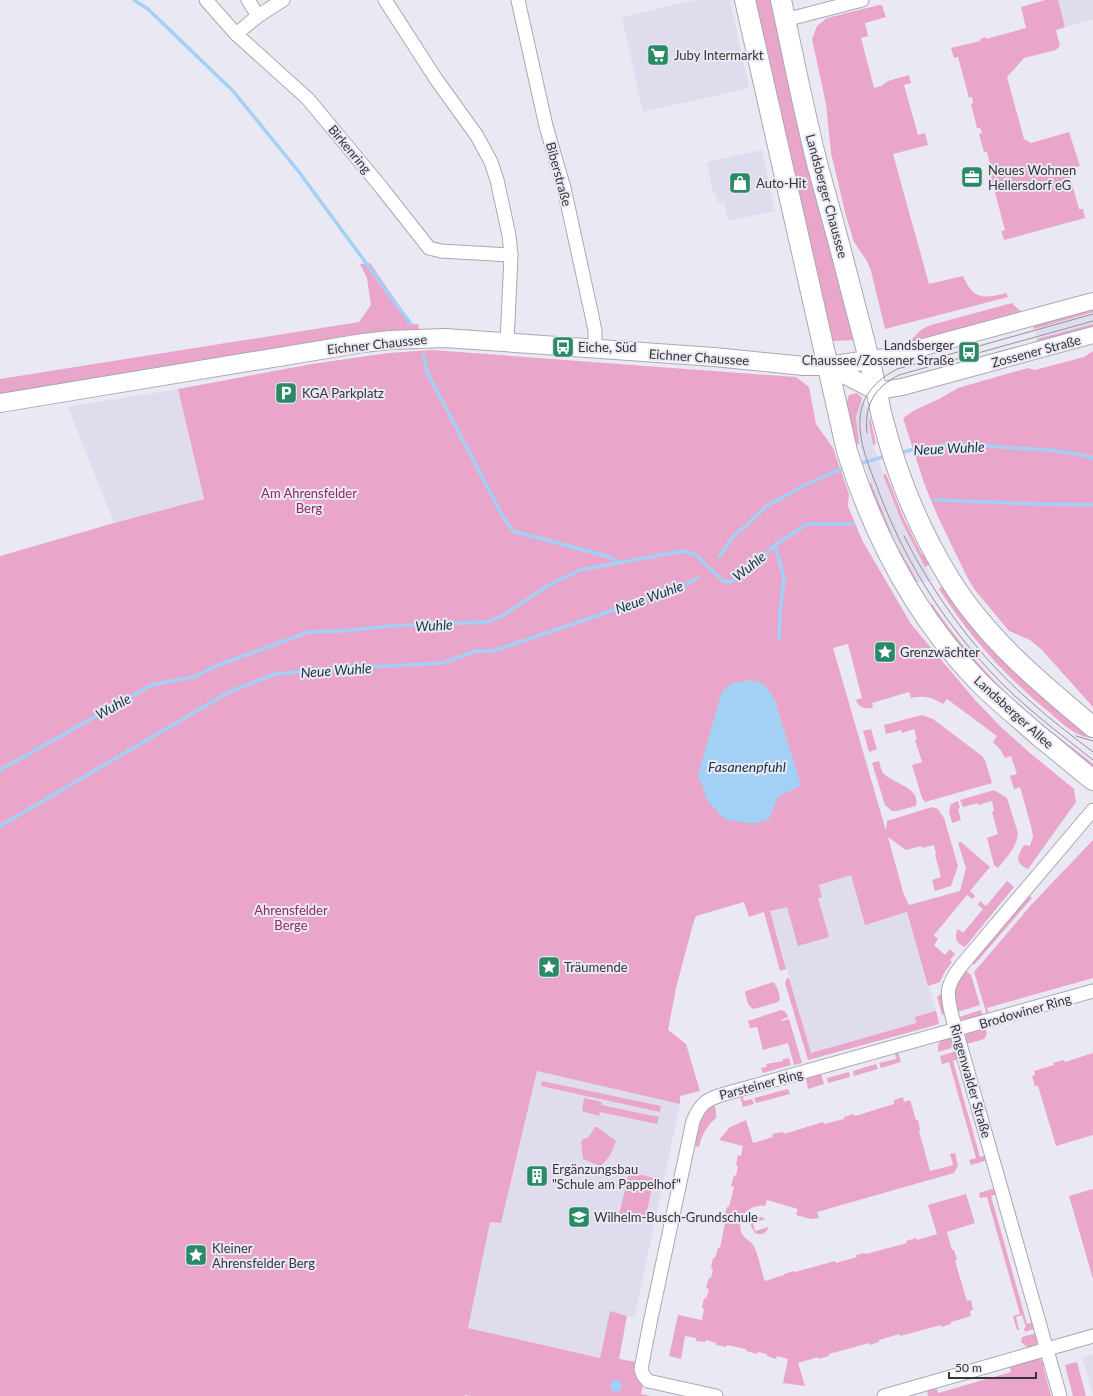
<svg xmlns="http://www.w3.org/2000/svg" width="1093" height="1396" font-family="Lato,sans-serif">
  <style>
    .built { fill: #dfdced }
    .green { fill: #eaa6ca; fill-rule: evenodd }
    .water { fill: #a2d1f5 }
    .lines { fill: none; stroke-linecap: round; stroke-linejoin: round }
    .stream { stroke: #a2d1f5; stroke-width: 3.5 }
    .minor-casing { stroke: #aaa8b2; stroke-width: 15 }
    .tertiary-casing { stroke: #aaa8b2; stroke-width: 18 }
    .secondary-casing { stroke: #aaa8b2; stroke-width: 20 }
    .primary-casing { stroke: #aaa8b2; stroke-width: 22 }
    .minor { stroke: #fff; stroke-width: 13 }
    .tertiary { stroke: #fff; stroke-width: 16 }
    .secondary { stroke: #fff; stroke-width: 18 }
    .primary { stroke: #fff; stroke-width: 20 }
    .tram { stroke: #939299; stroke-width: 1 }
    .labels { text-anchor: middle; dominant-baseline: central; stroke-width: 4; stroke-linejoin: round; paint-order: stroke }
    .poi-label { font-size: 13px; fill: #363539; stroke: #eae8f3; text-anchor: start }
    .street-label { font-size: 13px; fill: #363539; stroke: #eae8f3 }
    .park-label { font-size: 13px; fill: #8d2b67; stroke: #eae8f3 }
    .water-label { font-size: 14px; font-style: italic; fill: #13364e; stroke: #eae8f3 }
  </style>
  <rect width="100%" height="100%" fill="#eae8f3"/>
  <g class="built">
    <polygon points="695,0 730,0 749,88 643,112 622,17"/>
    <polygon points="1058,0 1093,0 1093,19 1065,27"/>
    <polygon points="762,150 775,211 728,221 724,202 718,203 716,193 713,193 707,162"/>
    <polygon points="1093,312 1093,324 1037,339 1034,329"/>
    <polygon points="178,389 204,499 114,523 68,407"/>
    <polygon points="862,398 870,417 869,423 873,445 890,494 901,520 933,581 918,582 895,542 873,490 859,444 856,426 857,411"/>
    <polygon points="881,865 895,916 907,912 936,1011 915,1017 916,1023 811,1053 770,911 822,897 819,885"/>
    <polygon points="537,1071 680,1104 635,1315 632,1317 610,1312 600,1358 468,1328 490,1221 501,1223"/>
    <polygon points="1093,1355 1093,1396 1083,1360 1084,1357"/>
  </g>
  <g class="green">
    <polygon points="751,0 775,0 856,340 832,341 797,182 791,169"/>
    <polygon points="1045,0 1058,0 1065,27 1056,30 1060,46 1056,50 1024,58 1007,77 1024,139 1031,143 1069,132 1080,166 1068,169 1079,209 1083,209 1085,218 1004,240 1001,231 1005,230 994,189 996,188 995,182 992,183 988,165 990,164 987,152 984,152 979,134 982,133 980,128 977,128 971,104 973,103 972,97 969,98 958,57 954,58 951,48 980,41 980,39 985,37 986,39 1026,28 1021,7"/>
    <path d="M879 5H882L886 17 865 23 868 36 861 38 874 88 881 86 888 81 909 75 911 83 904 85 918 135 925 133 928 145 893 154 929 284 963 276C973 300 984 299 1006 293L1008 297 885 329 871 271 867 261 854 242 846 216 831 153 826 104 812 39 817 26 827 18Z"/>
    <polygon points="370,263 412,324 418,324 420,332 0,394 0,379 359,322 371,305 367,278 360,264"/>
    <polygon points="1012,303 1018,309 1024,313 904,347 922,329 931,325"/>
    <polygon points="1093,306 1093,312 1034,329 1032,323"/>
    <polygon points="1093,324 1093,329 1038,344 1037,339"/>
    <path d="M432 350 796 377 809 387 816 424 833 448 849 494 848 506 862 540 911 624 975 700 1002 728 1030 753 1074 789 1076 802 1028 869C1013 862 1018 856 1024 845L1030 846 1033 837 1032 830 1020 787 1014 789 1010 776 1017 774 1011 756 1005 758 1000 749 993 742 997 736 947 699 943 704C933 697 923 695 911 698L909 692 872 703 873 708C865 709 859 708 856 700L862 698 848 644 833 648 886 831 887 821 932 807 938 809 944 818 958 866 951 886 935 891 932 880 941 877 935 855 936 854 934 845 922 848 921 846 906 850 888 837 903 892 909 905 960 891 966 868 958 843 961 842 990 867 970 891 975 896 972 899 967 895 934 935 938 939 934 945 945 955 950 949 955 954 950 960 952 962 944 973 940 982 928 986 907 912 865 925 851 875 819 885 822 897 818 898 829 937 798 946 787 907 770 911 786 969 780 971 764 912 749 917 744 902 696 916 693 924 676 988 668 1030 686 1044 700 1091 680 1096V1104L537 1071 501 1223 490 1222 468 1328 600 1358 610 1311 627 1316 619 1359 637 1362C635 1372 636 1377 643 1385L641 1394 651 1396H471L465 1395V1396H0V556L114 523 204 499 178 389 312 364 388 353ZM774 698 795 767 778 797Z"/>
    <polygon points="1093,351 1093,707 1041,649 1030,640 1009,631 975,590 967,577 938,517 924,483 903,418 915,410 939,399 958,388 1028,368 1035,370 1084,357"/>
    <polygon points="857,393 862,398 856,417 859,444 851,446 846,405 849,395"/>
    <polygon points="870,417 876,444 873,445 869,423"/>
    <polygon points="886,474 904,519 921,553 933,563 925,567 901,520 883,475"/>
    <polygon points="871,483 895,542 918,582 913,585 864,486"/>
    <path d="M938 571 1093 735V738C1075 737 1062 723 1049 712 1006 677 969 636 939 589L943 586 934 573Z"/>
    <path d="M932 604C956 639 983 671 1014 700 1039 723 1067 743 1093 764V770L1009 702 927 608Z"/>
    <polygon points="922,715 933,719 982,756 985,760 992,783 925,802 922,798 912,765 922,762 915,740 917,739 914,729 902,733 901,730 886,734 884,725"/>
    <polygon points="871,729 877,749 869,752 863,731"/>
    <path d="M879 761C880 764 881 770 883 773 893 784 921 787 916 806L897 811H892L885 805 872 763Z"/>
    <path d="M994 790 1007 798 1018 833C1017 847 1006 858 998 868L994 865 987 838 998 834 992 812 994 811 992 801 978 805V803L963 807 960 800Z"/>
    <polygon points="958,801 960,808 958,809 961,820 952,823 949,811 951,804"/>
    <polygon points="1093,840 1093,978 987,1008 989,1014 987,1015 974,972 1032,904"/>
    <path d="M1007 881 1014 887 965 947C957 944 953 937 958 929L963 933 983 909 978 905 980 901 986 906Z"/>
    <polygon points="1028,895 1032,898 974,965 971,962"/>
    <path d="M964 969 971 975 980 1005 958 1012C953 992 953 987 964 969Z"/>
    <polygon points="787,978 789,978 811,1053 916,1023 915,1017 936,1011 939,1023 936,1025 808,1060 785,983"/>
    <path d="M773 982C778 987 779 993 780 999L778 1002 754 1009C747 1006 747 999 745 992L746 991Z"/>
    <polygon points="943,992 947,1014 942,1015 937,997"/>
    <path d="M781 1010C785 1011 787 1013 788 1017L781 1020 782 1021 789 1019 802 1063 794 1065 788 1043 763 1050 757 1027 750 1028 748 1021Z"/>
    <path d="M981 1010 983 1016C974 1019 966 1024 959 1017Z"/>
    <polygon points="985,1027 987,1034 984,1039 967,1044 965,1037 967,1032"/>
    <polygon points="950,1037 954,1038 959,1046 938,1052 938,1046 940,1041"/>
    <polygon points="957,1051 959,1059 953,1061 980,1157 987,1155 988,1160 971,1165 969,1160 976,1158 949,1062 942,1064 940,1056"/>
    <polygon points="898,1052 901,1062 881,1068 879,1063 896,1059 895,1053"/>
    <polygon points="1093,1053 1093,1135 1056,1146 1038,1086 1035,1086 1032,1076 1035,1075 1034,1071 1054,1065 1053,1063 1064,1060 1065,1062"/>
    <polygon points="789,1058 791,1065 763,1073 761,1068 767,1067 766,1064 783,1061 783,1059"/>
    <polygon points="876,1064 878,1069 854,1076 853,1071"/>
    <polygon points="849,1072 850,1077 828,1083 827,1078"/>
    <polygon points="821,1074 824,1084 808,1089 806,1078"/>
    <polygon points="542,1081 661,1106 660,1112 541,1086"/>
    <polygon points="788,1089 790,1094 756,1103 754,1098"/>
    <polygon points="742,1095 744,1101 752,1099 754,1104 743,1107 740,1096"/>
    <path d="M903 1097 904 1102 910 1100 916 1120H918L920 1130 919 1131 930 1171 953 1165 950 1154 955 1153 958 1166 954 1173 817 1212 819 1218 811 1219 796 1215 798 1209 767 1200 765 1206C749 1204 735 1218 742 1234 745 1239 750 1240 753 1245 758 1251 761 1272 765 1281L784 1275V1274L794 1271 795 1272 835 1261 836 1263 857 1257 856 1255 865 1253 866 1254 907 1243 906 1241 916 1238 917 1240 937 1234 928 1205 966 1194 975 1223 947 1232 952 1250H954L957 1260 955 1261 967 1301 971 1300 973 1310 970 1311 971 1316 951 1322V1324L941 1327V1325L900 1336 899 1334 879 1340V1342L870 1345 869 1343 829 1354V1356L819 1359 818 1357 798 1363 805 1386 783 1383 788 1359 777 1356 776 1359 767 1356V1354L758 1352 757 1354 746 1351V1349L727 1345 726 1347 716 1345V1343L706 1340 705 1342 696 1341V1338L685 1336 681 1359 669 1356 678 1315 702 1320 704 1309 702 1308 704 1298 706 1299 709 1289 706 1288 709 1278H711L713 1269 711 1268 713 1258H715L718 1248H720L726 1218H724L727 1207H729L734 1187 731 1186 734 1175 736 1176 738 1166 736 1165 738 1155 741 1156 743 1146 719 1140 730 1127 746 1120 753 1143 773 1137 772 1134 783 1132 784 1134 823 1122 824 1124 844 1119V1117L854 1114 855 1116 894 1104V1100Z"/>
    <polygon points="584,1098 602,1102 601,1105 659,1117 657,1124 600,1112 599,1116 582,1111"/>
    <path d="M714 1102 716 1112V1118C707 1126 702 1134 699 1147L695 1146 700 1119 703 1113Z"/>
    <path d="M595 1127H597L616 1141C612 1151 609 1160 600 1166L583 1159 581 1142 583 1139 588 1138Z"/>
    <polygon points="629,1172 654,1178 645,1220 619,1215"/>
    <polygon points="999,1187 1001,1193 991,1196 1027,1324 1034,1322 1036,1328 1025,1332 1024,1328 1026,1327 1022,1315 1016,1317 1019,1330 1017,1330 1013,1316 1020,1314 987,1197 980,1198 979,1193"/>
    <polygon points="1093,1189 1093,1279 1069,1196"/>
    <path d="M757 1217H761L766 1219 753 1223 755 1231 769 1227C766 1234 761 1236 755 1233L751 1226V1222Z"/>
    <path d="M1037 1333C1039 1340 1039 1343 1033 1347H1027L1021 1342 1022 1337Z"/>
    <polygon points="1035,1358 1040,1359 1045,1364 1043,1366 1051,1396 928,1396 927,1389 936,1386 938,1393 1011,1372 1009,1365"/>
    <polygon points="1077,1362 1086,1396 1073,1396 1065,1365"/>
  </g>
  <g class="water">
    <path d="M749 680C764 682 766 686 774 698L801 785 778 797 769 819 758 823H748L727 820 721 816 707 800 698 775 722 691 731 684Z"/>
    <circle cx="616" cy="1386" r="6"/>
  </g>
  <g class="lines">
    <g class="stream">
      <polyline points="134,0 148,9 233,91 299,172 411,324"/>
      <polyline points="423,355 428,374 502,515 513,531 610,557 619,563"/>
      <path d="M899 453C936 442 976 445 1014 448 1040 449 1068 451 1093 458"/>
      <polyline points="858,464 887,456"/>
      <polyline points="935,500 1037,504 1093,505"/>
      <polyline points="775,545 784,579 780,612 779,639"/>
      <polyline points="719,557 732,538 767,506 801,487 836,471 846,468"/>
      <polyline points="0,770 152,685 196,676 216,666 309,632 343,631 389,626 488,622 504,615 549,585 580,570 683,551 695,554 723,581 730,582 744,573 775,545 807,524 853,524"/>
      <polyline points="0,826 229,692 275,674 319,670 443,663 476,651 493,651 679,588 698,578"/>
    </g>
    <g class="minor-casing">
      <g id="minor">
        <polyline points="206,0 236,34 308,99 381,187 429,248 441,251 511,255"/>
        <polyline points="248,0 258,16"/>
        <polyline points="385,0 436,79 477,136 491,162 497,180 509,235 511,255 507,343"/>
        <polyline points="518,0 546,126 564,188 592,316 595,331 595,349"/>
        <polyline points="785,20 862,0"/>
        <polyline points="236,34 258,16 283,0"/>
        <path d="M716 1396 648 1381 643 1375 641 1369 650 1323 693 1121C700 1105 705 1100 721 1095L1093 991"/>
        <polyline points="884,1396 1093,1336"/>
        <path d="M1060 1396 952 1016C946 992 946 986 961 966L1093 810"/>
      </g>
    </g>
    <g class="tertiary-casing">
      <g id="tertiary">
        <polyline points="868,360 894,355 1093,301"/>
        <polyline points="877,391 902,387 1093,335"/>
      </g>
    </g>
    <g class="secondary-casing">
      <g id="secondary">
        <polyline points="828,366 877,391"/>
        <polyline points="0,403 363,343 390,340 445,338 714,357 804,366 828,366 868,360"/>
      </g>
    </g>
    <g class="primary-casing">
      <g id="primary">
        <path d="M745 0 847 451C874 536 914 614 976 679 995 699 1018 717 1039 736 1057 750 1075 766 1093 780"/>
        <path d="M781 0C793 56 804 112 818 167 829 207 840 246 850 286 859 321 869 357 877 392 879 402 880 411 883 420 897 476 919 529 949 578 985 637 1040 683 1093 727"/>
      </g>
    </g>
    <use href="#minor" class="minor"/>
    <use href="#tertiary" class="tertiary"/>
    <use href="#secondary" class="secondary"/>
    <use href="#primary" class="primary"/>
    <g class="tram">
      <path d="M1093 314 897 369C880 378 865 391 861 411 856 436 868 464 877 487 903 557 939 616 990 671 1021 705 1058 732 1093 760"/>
      <path d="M867 433C864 405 874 388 899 375L1093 321"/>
      <path d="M904 536C936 599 978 656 1031 702 1051 720 1072 736 1093 752"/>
      <polyline points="1076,736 1093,741"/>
    </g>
  </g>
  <defs>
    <g id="supermarket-square" transform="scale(1.15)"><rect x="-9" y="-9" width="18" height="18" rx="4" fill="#298b65" stroke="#eae8f3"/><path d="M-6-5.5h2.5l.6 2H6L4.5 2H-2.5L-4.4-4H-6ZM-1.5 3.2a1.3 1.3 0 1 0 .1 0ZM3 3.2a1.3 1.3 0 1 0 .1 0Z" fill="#fff"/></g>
    <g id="office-square" transform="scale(1.15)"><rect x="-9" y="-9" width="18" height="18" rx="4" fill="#298b65" stroke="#eae8f3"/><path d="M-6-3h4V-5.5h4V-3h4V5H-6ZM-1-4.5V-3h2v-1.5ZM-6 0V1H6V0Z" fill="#fff"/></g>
    <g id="shop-square" transform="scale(1.15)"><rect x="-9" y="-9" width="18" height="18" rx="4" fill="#298b65" stroke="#eae8f3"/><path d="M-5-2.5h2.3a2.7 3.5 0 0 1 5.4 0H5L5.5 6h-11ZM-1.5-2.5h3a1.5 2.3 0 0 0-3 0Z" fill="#fff"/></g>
    <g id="bus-square" transform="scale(1.15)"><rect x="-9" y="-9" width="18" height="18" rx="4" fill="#298b65" stroke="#eae8f3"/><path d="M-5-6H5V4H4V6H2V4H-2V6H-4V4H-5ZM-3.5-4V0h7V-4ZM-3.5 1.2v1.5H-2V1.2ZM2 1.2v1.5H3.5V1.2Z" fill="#fff"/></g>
    <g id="parking-square" transform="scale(1.15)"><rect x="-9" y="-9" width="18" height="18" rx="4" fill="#298b65" stroke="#eae8f3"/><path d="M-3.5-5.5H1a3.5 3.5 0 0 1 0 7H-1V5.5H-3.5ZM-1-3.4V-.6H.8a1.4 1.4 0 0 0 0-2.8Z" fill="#fff"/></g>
    <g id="sight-square" transform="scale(1.15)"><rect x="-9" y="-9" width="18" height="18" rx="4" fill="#298b65" stroke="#eae8f3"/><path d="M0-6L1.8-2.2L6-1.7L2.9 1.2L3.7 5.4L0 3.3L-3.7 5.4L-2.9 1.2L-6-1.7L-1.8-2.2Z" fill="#fff"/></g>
    <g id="building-square" transform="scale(1.15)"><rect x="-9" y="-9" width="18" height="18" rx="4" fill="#298b65" stroke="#eae8f3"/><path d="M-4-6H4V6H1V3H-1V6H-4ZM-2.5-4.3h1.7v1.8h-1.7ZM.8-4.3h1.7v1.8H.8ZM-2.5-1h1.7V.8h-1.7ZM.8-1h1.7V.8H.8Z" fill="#fff"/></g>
    <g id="school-square" transform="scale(1.15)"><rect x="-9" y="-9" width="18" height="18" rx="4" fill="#298b65" stroke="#eae8f3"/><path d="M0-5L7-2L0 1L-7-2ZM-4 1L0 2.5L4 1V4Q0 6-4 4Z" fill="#fff"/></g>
  </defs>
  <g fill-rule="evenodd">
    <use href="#supermarket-square" x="658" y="55"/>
    <use href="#office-square" x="972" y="177"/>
    <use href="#shop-square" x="740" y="183"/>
    <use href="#bus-square" x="563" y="347"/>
    <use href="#bus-square" x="969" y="352"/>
    <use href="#parking-square" x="286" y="393"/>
    <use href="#sight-square" x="885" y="652"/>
    <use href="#sight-square" x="549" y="967"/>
    <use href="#building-square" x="537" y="1176"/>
    <use href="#school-square" x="579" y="1217"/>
    <use href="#sight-square" x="196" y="1255"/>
  </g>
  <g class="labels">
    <g class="poi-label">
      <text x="674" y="55">Juby Intermarkt</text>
      <text x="988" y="170">Neues Wohnen<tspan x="988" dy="15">Hellersdorf eG</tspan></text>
      <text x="756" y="183">Auto-Hit</text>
      <text x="954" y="345" text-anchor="end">Landsberger<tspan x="954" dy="15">Chaussee/Zossener Straße</tspan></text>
      <text x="578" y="347">Eiche, Süd</text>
      <text x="302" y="393">KGA Parkplatz</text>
      <text x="900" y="652">Grenzwächter</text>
      <text x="564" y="967">Träumende</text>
      <text x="552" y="1169">Ergänzungsbau<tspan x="552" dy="15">"Schule am Pappelhof"</tspan></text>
      <text x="594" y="1217">Wilhelm-Busch-Grundschule</text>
      <text x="212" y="1248">Kleiner<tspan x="212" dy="15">Ahrensfelder Berg</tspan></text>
    </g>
    <g class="street-label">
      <text transform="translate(350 149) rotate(50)">Birkenring</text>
      <text transform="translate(559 174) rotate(75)">Biberstraße</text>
      <text transform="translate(827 196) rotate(75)">Landsberger Chaussee</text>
      <text transform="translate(377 344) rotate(-6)">Eichner Chaussee</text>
      <text transform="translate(1036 351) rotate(-15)">Zossener Straße</text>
      <text transform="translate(699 357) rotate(4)">Eichner Chaussee</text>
      <text transform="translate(1014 712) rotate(42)">Landsberger Allee</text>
      <text transform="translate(1025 1011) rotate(-16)">Brodowiner Ring</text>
      <text transform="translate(971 1081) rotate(74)">Ringenwalder Straße</text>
      <text transform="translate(761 1084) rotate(-15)">Parsteiner Ring</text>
    </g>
    <g class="park-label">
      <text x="309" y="493">Am Ahrensfelder<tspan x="309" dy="15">Berg</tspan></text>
      <text x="291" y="910">Ahrensfelder<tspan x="291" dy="15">Berge</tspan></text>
    </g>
    <g class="water-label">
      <text transform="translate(949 448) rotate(-3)">Neue Wuhle</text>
      <text transform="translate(749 566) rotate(-39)">Wuhle</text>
      <text transform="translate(649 597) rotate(-20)">Neue Wuhle</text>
      <text transform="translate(434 625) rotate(-3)">Wuhle</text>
      <text transform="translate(336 670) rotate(-4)">Neue Wuhle</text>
      <text transform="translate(113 706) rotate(-29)">Wuhle</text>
      <text x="747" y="766">Fasanenpfuhl</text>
    </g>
  </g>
  <path d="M949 1372v6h87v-6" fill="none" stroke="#363539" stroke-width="2"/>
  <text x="955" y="1372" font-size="12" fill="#363539" stroke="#eae8f3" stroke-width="3" paint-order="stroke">50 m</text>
</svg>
